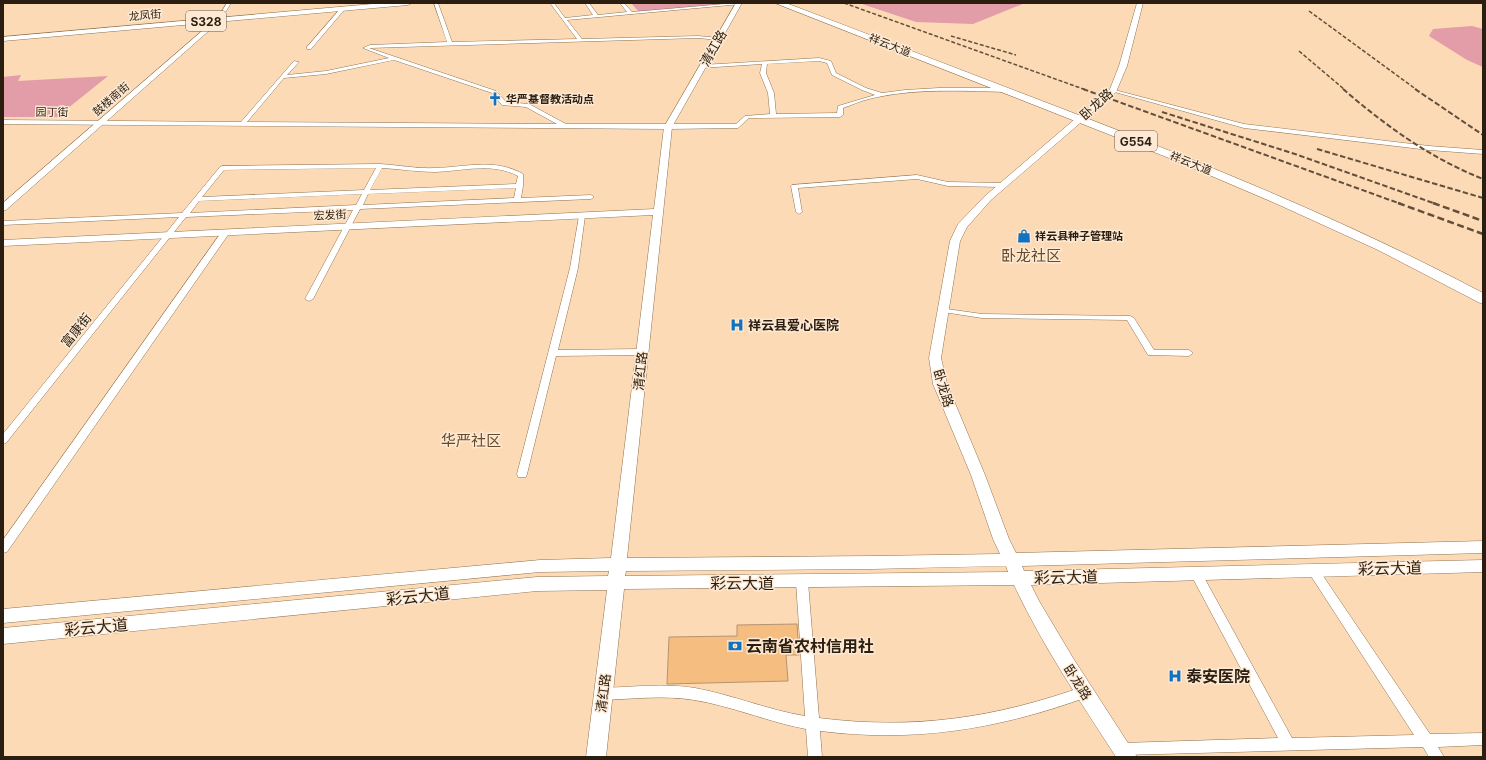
<svg xmlns="http://www.w3.org/2000/svg" width="1486" height="760" font-family="Inter,'Noto Sans SC',sans-serif">
  <style>
    .green { fill: #e39da8 }
    .building { fill: #f5bd7f; stroke: #b39471 }
    .lines { fill: none; stroke-linecap: round; stroke-linejoin: round }
    .street-casing { stroke: #917351; stroke-width: 1 }
    .secondary-casing { stroke: #917351; stroke-width: 1 }
    .primary-casing { stroke: #917351; stroke-width: 1 }
    .highway-casing { stroke: #917351; stroke-width: 1 }
    .street { fill: #fff; fill-rule: evenodd }
    .secondary { fill: #fff; fill-rule: evenodd }
    .primary { fill: #fff; fill-rule: evenodd }
    .highway { fill: #fff; fill-rule: evenodd }
    .rail-far2 { stroke: #614f3b; stroke-width: 1.5; stroke-dasharray: 4 2; stroke-linecap: butt }
    .rail-far1 { stroke: #614f3b; stroke-width: 2; stroke-dasharray: 5.5 2.5; stroke-linecap: butt }
    .rail { stroke: #614f3b; stroke-width: 2.5; stroke-dasharray: 7 3.5; stroke-linecap: butt }
    .labels { text-anchor: middle; dominant-baseline: central; stroke-width: 3; stroke-linejoin: round; paint-order: stroke }
    .far-street-label { font-size: 11px; fill: #2b1e10; stroke: #feead4 }
    .far-poi-label { font-size: 11px; font-weight: bold; fill: #2b1e10; stroke: #feead4; text-anchor: start }
    .shield { fill: #feead4; stroke: #6a5b4b; stroke-width: 1 }
    .shield-label { font-size: 12px; font-weight: bold; fill: #2b1e10 }
    .street-label { font-size: 13px; fill: #2b1e10; stroke: #feead4 }
    .poi-label { font-size: 13px; font-weight: bold; fill: #2b1e10; stroke: #feead4; text-anchor: start }
    .quarter-label { font-size: 15px; fill: #654928; stroke: #feead4 }
    .near-street-label { font-size: 16px; fill: #2b1e10; stroke: #feead4 }
    .near-poi-label { font-size: 16px; font-weight: bold; fill: #2b1e10; stroke: #feead4; text-anchor: start }
  </style>
  <rect width="100%" height="100%" fill="#fcdab5"/>
  <g class="green">
    <polygon points="631,3 728,3 639,12"/>
    <polygon points="859,3 1025,3 973,24 916,22"/>
    <polygon points="1472,26 1483,29 1483,67 1467,60 1429,36 1433,29"/>
    <polygon points="21,75 18,81 108,76 57,117 3,117 3,77"/>
  </g>
  <polygon class="building" points="797,624 799,655 786,655 788,681 667,684 669,637 737,636 737,625"/>
  <g class="lines">
    <g class="street-casing">
      <g id="street">
        <polygon points="227,3 231,3 220,21 216,21"/>
        <path d="M434 3H438L452 42 577 39 550 3H554L565 18 593 15 585 3H589L598 15 627 12 620 3H624L632 12 736 3 741 4 567 20 582 39 698 36 721 38V40H719L698 38 369 48 496 91 506 102 529 104 566 124H736L745 116 770 114 768 93 760 73 762 64 700 68V66L702 65 819 58 831 61 836 73 866 88 882 93 905 90 939 88H1006L1009 90 1006 92C960 91 914 88 869 99 860 101 852 105 843 108V115L840 117 754 118H749L738 128 668 129 3 124V120L241 122 294 61 299 62 287 75 326 71 389 58 363 48 370 45 447 42ZM394 60 492 93 502 105 526 107 557 124 247 122 284 78 326 74ZM819 61 827 63 832 75 862 90 875 95 838 106 837 113 776 114 774 93 766 73 767 64Z"/>
        <polygon points="341,8 345,9 311,49 307,49 307,47"/>
        <polygon points="1111,89 1244,124 1429,146 1483,150 1483,154 1429,150 1244,128 1111,91"/>
        <path d="M380 164C398 165 417 169 436 168 466 167 495 158 523 174V186L521 198 591 195 594 197 591 199 360 209 313 299 309 301 305 299 353 210 186 217 6 443 3 444V434L179 217 3 225V221L182 213 220 167 222 166ZM376 168 364 190 202 197 224 170ZM382 168C400 169 418 172 435 172 463 171 492 162 518 176L516 184 370 190ZM516 188 514 198 363 205 368 194ZM362 194 356 205 190 213 199 201Z"/>
        <polygon points="917,175 948,182 1004,183 1007,185 1004,187 948,186 917,179 798,188 802,212 799,214 796,212 791,186 792,185"/>
        <polygon points="582,214 585,216 578,268 558,350 642,349 646,352 642,355 556,356 527,474 526,477 518,477 517,474 570,268 579,216"/>
        <polygon points="223,230 229,230 230,232 7,552 3,553 3,540"/>
        <polygon points="940,308 982,314 1130,316 1134,318 1154,350 1189,350 1193,353 1189,356 1148,355 1127,320 982,318 943,312 939,310"/>
        <polygon points="1313,565 1317,567 1430,734 1483,733 1483,745 1438,747 1444,757 1429,757 1423,747 1122,755 1117,754 1115,749 1117,744 1122,743 1278,738 1190,573 1192,570 1196,568 1200,570 1292,738 1414,735 1309,573 1307,570 1309,567"/>
        <path d="M802 577 806 579 808 582 819 718C914 730 995 718 1085 686L1090 688 1091 692 1090 696C1000 729 915 743 820 731L822 757H808L806 729C768 722 732 706 694 700 664 695 633 699 603 700L598 698 597 694 598 690 603 688C633 687 665 683 695 688 733 695 768 710 805 716L796 582 798 579Z"/>
      </g>
    </g>
    <g class="secondary-casing">
      <g id="secondary">
        <path d="M736 3H742L672 127 627 558 872 556 1000 554 993 539 971 475 933 384 929 358 950 241 958 224 985 196 1110 89 1119 66 1137 3H1143L1127 66 1116 92 991 200 967 227 960 241 941 358 947 384 985 475 1009 539 1016 553 1483 541V553L1022 566 1024 571 1483 560V572L1031 585 1039 601 1073 658 1137 757H1116C1080 701 1042 645 1014 585L624 589 606 757H586L607 590 537 591 3 644V628L537 577 608 576 609 571 540 572 3 623V609L540 560 611 558 653 215 3 246V240L654 209 664 127ZM1006 566 1008 572 625 576 626 571 872 569Z"/>
        <polygon points="216,19 221,20 6,210 3,211 3,203"/>
      </g>
    </g>
    <g class="primary-casing">
      <polygon id="primary" points="384,3 412,3 408,5 3,41 3,37"/>
    </g>
    <g class="highway-casing">
      <path id="highway" d="M775 3H786C878 38 971 74 1063 109 1206 164 1347 221 1483 293V304L1478 302 1378 250 1277 204 1174 160Z"/>
    </g>
    <use href="#street" class="street"/>
    <use href="#secondary" class="secondary"/>
    <use href="#primary" class="primary"/>
    <use href="#highway" class="highway"/>
    <g class="rail-far2">
      <polyline points="844,3 1086,90"/>
      <polyline points="1309,11 1417,90"/>
      <polyline points="951,36 1016,55"/>
      <polyline points="1299,51 1345,90"/>
    </g>
    <g class="rail-far1">
      <polyline points="1083,89 1401,204"/>
      <path d="M1343 89C1386 126 1430 158 1483 179"/>
      <polyline points="1415,89 1483,135"/>
      <polyline points="1162,112 1295,154 1436,204"/>
      <polyline points="1317,149 1483,198"/>
    </g>
    <g class="rail">
      <polyline points="1398,203 1483,234"/>
      <polyline points="1433,203 1483,221"/>
    </g>
  </g>
  <defs>
    <g id="church-bare" transform="scale(1.08)"><path d="M-1.2-6h2.4v3.5h3.3v2.4h-3.3V6h-2.4V-.1h-3.3v-2.4h3.3Z" fill="#1272bf" stroke="#feead4" stroke-width="2.5" paint-order="stroke"/></g>
    <g id="shop-bare" transform="scale(1.08)"><path d="M-5-2.5h2.3a2.7 3.5 0 0 1 5.4 0H5L5.5 6h-11ZM-1.5-2.5h3a1.5 2.3 0 0 0-3 0Z" fill="#1272bf" stroke="#feead4" stroke-width="2.5" paint-order="stroke"/></g>
    <g id="hospital-bare" transform="scale(1.08)"><path d="M-5-5h3v3.5h4V-5h3V5h-3V1.5h-4V5h-3Z" fill="#1272bf" stroke="#feead4" stroke-width="2.5" paint-order="stroke"/></g>
    <g id="bank-bare" transform="scale(1.08)"><path d="M-6-4H6V4H-6ZM0-2.3a2.3 2.3 0 1 0 0 4.6a2.3 2.3 0 1 0 0-4.6Z" fill="#1272bf" stroke="#feead4" stroke-width="2.5" paint-order="stroke"/></g>
  </defs>
  <g fill-rule="evenodd">
    <use href="#church-bare" x="495" y="99"/>
    <use href="#shop-bare" x="1024" y="236"/>
    <use href="#hospital-bare" x="737" y="325"/>
    <use href="#bank-bare" x="735" y="646"/>
    <use href="#hospital-bare" x="1175" y="676"/>
  </g>
  <g class="labels">
    <g class="far-street-label">
      <text transform="translate(145 15) rotate(-5)">龙凤街</text>
      <text transform="translate(890 45) rotate(21)">祥云大道</text>
      <text transform="translate(111 99) rotate(-41)">鼓楼南街</text>
      <text transform="translate(52 112) rotate(1)">园丁街</text>
      <text transform="translate(1191 163) rotate(22)">祥云大道</text>
      <text transform="translate(330 215) rotate(-3)">宏发街</text>
    </g>
    <g class="far-poi-label">
      <text x="506" y="99">华严基督教活动点</text>
      <text x="1035" y="236">祥云县种子管理站</text>
    </g>
    <g class="shield">
      <rect x="186" y="11" width="40" height="20" rx="3"/>
      <rect x="1115" y="131" width="42" height="20" rx="3"/>
    </g>
    <g class="shield-label">
      <text x="206" y="21">S328</text>
      <text x="1136" y="141">G554</text>
    </g>
    <g class="street-label">
      <text transform="translate(713 48) rotate(-60)">清红路</text>
      <text transform="translate(1096 104) rotate(-42)">卧龙路</text>
      <text transform="translate(76 330) rotate(-51)">富康街</text>
      <text transform="translate(640 371) rotate(-84)">清红路</text>
      <text transform="translate(944 388) rotate(73)">卧龙路</text>
      <text transform="translate(1078 682) rotate(57)">卧龙路</text>
      <text transform="translate(603 693) rotate(-83)">清红路</text>
    </g>
    <g class="poi-label">
      <text x="748" y="325">祥云县爱心医院</text>
    </g>
    <g class="quarter-label">
      <text x="1031" y="255">卧龙社区</text>
      <text x="471" y="440">华严社区</text>
    </g>
    <g class="near-street-label">
      <text transform="translate(1390 568) rotate(-1)">彩云大道</text>
      <text transform="translate(1066 577) rotate(-1)">彩云大道</text>
      <text x="742" y="583">彩云大道</text>
      <text transform="translate(418 596) rotate(-6)">彩云大道</text>
      <text transform="translate(96 627) rotate(-5)">彩云大道</text>
    </g>
    <g class="near-poi-label">
      <text x="746" y="646">云南省农村信用社</text>
      <text x="1186" y="676">泰安医院</text>
    </g>
  </g>
  <rect width="1486" height="760" fill="none" stroke="#2b1e10" stroke-width="8"/>
</svg>
